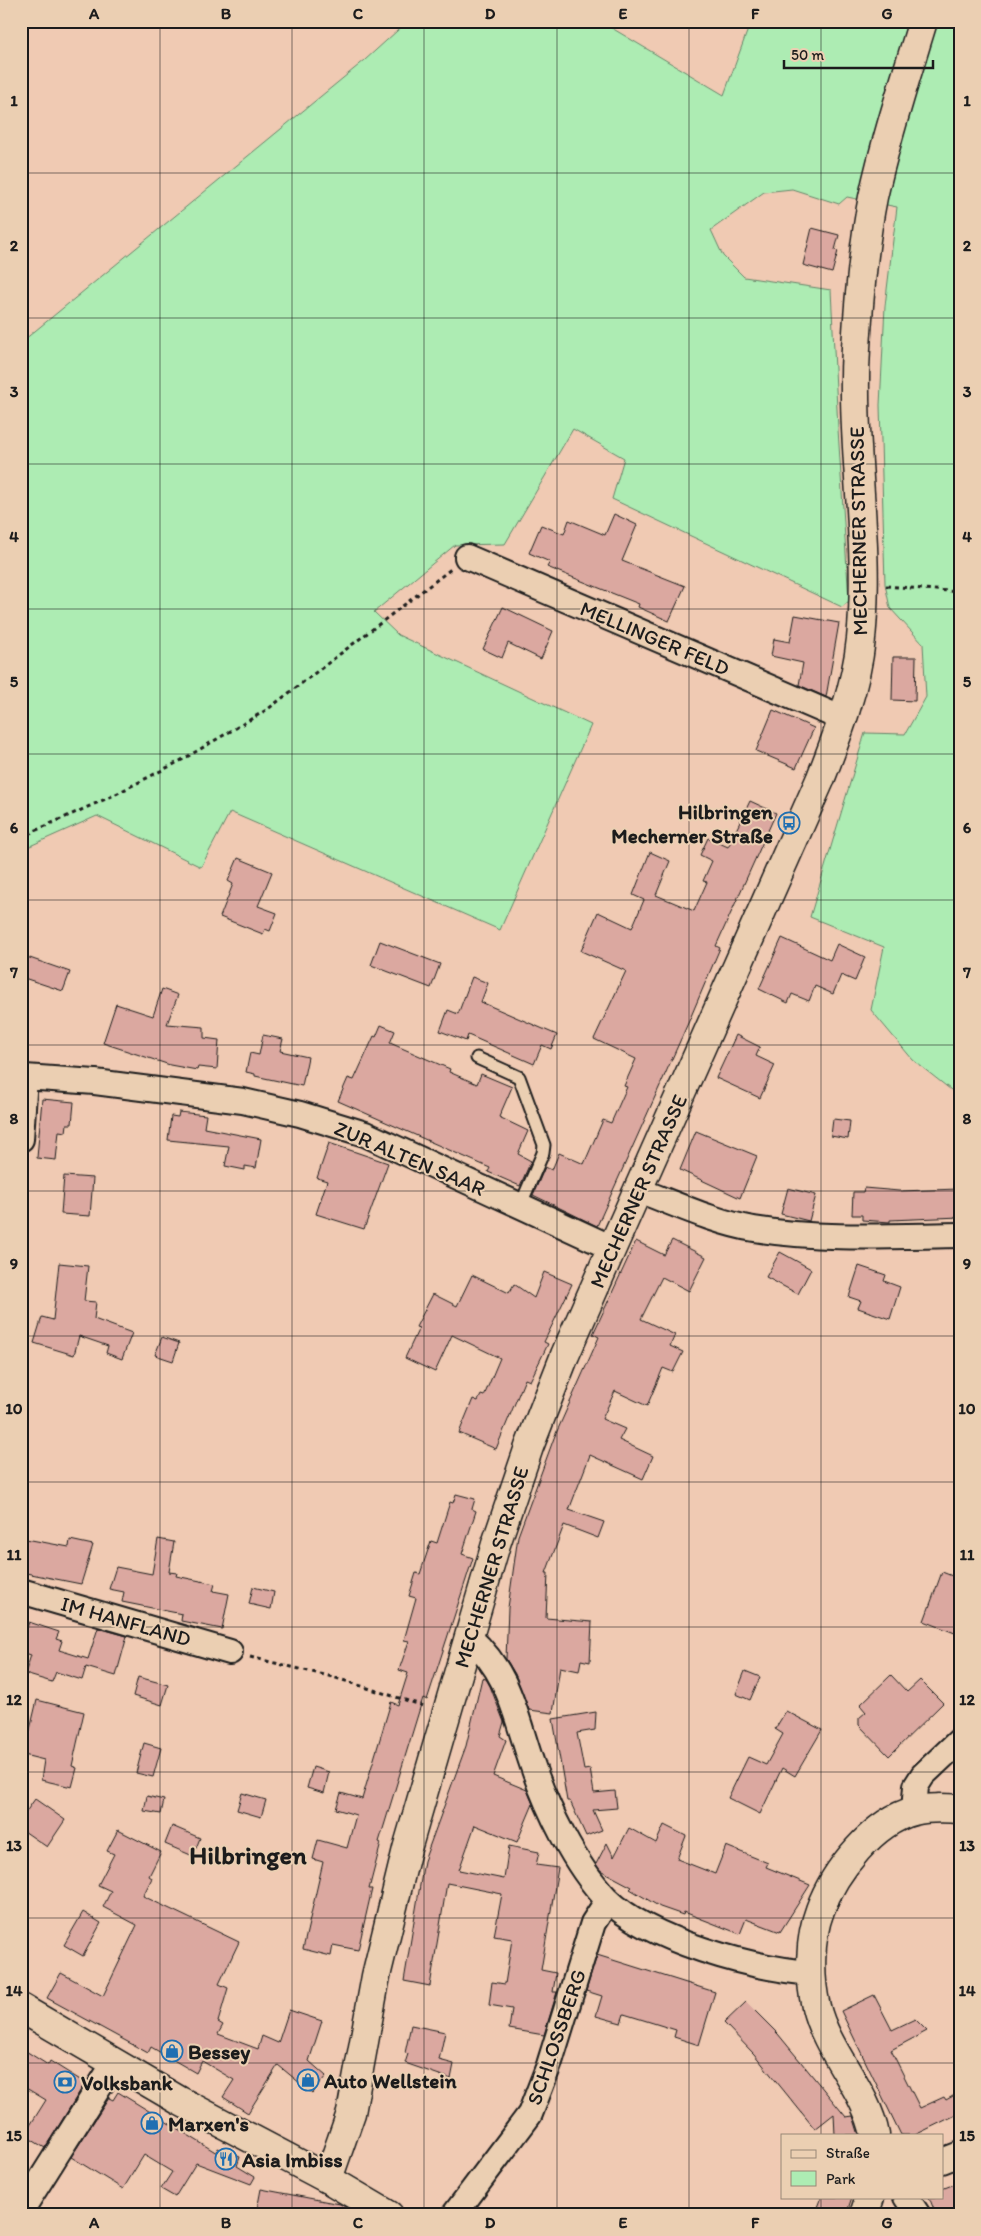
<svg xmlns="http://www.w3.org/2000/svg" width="981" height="2236" font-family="Itim,sans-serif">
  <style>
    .green { fill: #adecb3; stroke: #648468 }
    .building { fill: #dba8a0; stroke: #1c1c1c }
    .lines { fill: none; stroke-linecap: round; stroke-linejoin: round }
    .service-casing { stroke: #1c1c1c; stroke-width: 15 }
    .minor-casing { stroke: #1c1c1c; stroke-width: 28 }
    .secondary-casing { stroke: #1c1c1c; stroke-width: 31 }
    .path { stroke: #1c1c1c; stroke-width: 3; stroke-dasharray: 4 4; stroke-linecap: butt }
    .service { stroke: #ebcfb2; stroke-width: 11 }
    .minor { stroke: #ebcfb2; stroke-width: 24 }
    .secondary { stroke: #ebcfb2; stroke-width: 28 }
    .grid { fill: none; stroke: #1c1c1c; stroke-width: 1; stroke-opacity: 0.55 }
    .labels { text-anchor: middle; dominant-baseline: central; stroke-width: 4; stroke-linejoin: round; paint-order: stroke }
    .street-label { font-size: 21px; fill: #1c1c1c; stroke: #ebcfb2 }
    .poi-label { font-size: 21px; font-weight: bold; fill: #1c1c1c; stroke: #ebcfb2; text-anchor: start }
    .district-label { font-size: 26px; font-weight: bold; fill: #1c1c1c; stroke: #ebcfb2 }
    .neatline { fill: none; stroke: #1c1c1c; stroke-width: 2 }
    .grid-label { font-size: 16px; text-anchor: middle; font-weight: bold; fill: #1c1c1c }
  </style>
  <rect width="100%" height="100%" fill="#f0cab3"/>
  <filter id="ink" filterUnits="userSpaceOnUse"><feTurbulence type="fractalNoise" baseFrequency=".02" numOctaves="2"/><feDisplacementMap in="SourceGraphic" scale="10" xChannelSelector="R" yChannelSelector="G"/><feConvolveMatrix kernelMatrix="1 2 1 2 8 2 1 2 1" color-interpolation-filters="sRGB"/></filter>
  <g filter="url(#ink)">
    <polygon class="green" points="408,21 600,21 724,95 751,21 960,21 960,1097 913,1060 871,1010 884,947 810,917 865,733 905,734 926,697 923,644 890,608 885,584 880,405 885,306 897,207 847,197 839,204 792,189 764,192 711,230 723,256 744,277 831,290 838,429 849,601 842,607 612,499 624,458 573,429 505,544 455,545 374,612 398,635 591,725 500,930 230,812 201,867 97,816 21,850 21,338 24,340 365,60"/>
    <g class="building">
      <polygon points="812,228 839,235 835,250 838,251 832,273 803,265"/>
      <polygon points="614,514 637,525 622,561 685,586 669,621 638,607 639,604 547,567 550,562 529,553 541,525 564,534 569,520 605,535"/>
      <polygon points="503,607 553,631 541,659 508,643 502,658 483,649"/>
      <polygon points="795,615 839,623 826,697 799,685 803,663 771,656 774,639 790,642"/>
      <polygon points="893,657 916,657 915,701 892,700"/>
      <polygon points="773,710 814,728 796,768 756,751"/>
      <polygon points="750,801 776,813 716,946 720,948 689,1021 597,1226 533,1195 545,1167 552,1170 559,1153 584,1164 603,1120 611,1123 627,1087 624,1086 636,1059 594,1039 626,971 581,951 598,912 632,928 644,900 633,895 650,852 670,861 656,895 694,911 707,882 703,881 712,861 700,855 708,838 728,847"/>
      <polygon points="238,858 272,872 258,906 277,913 270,931 265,929 263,934 220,917 233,884 228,881"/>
      <polygon points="782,938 830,960 837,944 865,957 855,981 841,975 833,994 815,986 809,1001 792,994 788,1003 759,989"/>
      <polygon points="380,941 440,964 431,988 371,965"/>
      <polygon points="21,955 70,972 63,991 21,977"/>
      <polygon points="472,977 488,983 481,1002 557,1035 551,1049 542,1045 534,1064 468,1035 466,1041 440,1031 448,1010 458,1014"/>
      <polygon points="162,989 178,995 167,1024 204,1027 204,1038 219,1040 217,1069 198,1067 197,1070 170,1065 103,1043 116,1004 153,1016"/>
      <polygon points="381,1025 395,1031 390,1043 450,1069 449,1072 477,1084 481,1074 512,1087 499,1117 528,1131 518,1154 531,1161 520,1186 488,1172 490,1168 338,1101 348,1078 354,1080 374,1036 376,1037"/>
      <polygon points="263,1035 283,1039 280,1051 308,1057 302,1086 255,1076 255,1074 246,1072 250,1053 259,1055"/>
      <polygon points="736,1035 760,1047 756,1056 775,1065 760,1098 716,1078"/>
      <polygon points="42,1099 74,1102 72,1124 67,1124 66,1132 59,1131 56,1160 37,1158"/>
      <polygon points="179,1112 206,1115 204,1128 261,1139 256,1168 245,1166 245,1170 225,1166 229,1146 168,1140 171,1116 178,1117"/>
      <polygon points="833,1119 850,1121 848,1139 831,1136"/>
      <polygon points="696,1131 757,1156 740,1198 680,1170"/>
      <polygon points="329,1143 388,1163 364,1229 316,1214 327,1181 317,1178"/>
      <polygon points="64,1176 93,1178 90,1216 61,1214"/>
      <polygon points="788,1188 816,1195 809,1221 781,1214"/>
      <polygon points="864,1188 899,1191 960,1189 960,1217 890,1220 890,1222 862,1220 862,1215 852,1215 853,1192 863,1192"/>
      <polygon points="672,1240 706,1257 689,1291 662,1277 641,1319 675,1335 670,1346 683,1352 673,1372 663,1368 647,1406 615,1391 602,1419 625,1429 619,1440 653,1456 643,1479 590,1455 569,1510 604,1522 598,1538 564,1525 546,1573 548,1573 546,1618 592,1622 590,1662 581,1660 579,1671 560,1667 553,1713 529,1710 515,1674 506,1659 508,1608 518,1536 554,1438 599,1337 593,1334 636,1241 664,1255"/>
      <polygon points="780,1252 811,1269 798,1294 766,1277"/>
      <polygon points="59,1263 88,1266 84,1301 96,1302 94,1319 132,1333 122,1359 106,1353 108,1346 79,1336 74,1355 34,1343 42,1317 53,1320"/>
      <polygon points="859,1266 886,1275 884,1281 900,1287 890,1319 858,1308 861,1301 849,1297"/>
      <polygon points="544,1272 572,1284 544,1342 548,1344 530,1381 525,1379 496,1449 459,1433 473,1399 478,1401 481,1395 484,1396 500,1358 452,1335 435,1372 405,1358 419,1328 416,1327 433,1294 457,1306 472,1275 509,1293 514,1284 534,1298"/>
      <polygon points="162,1337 179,1343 173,1361 155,1355"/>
      <polygon points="456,1494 475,1499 472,1509 476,1511 462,1554 473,1558 427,1700 423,1698 379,1842 381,1843 369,1889 372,1889 358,1950 333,1945 331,1956 303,1949 323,1862 313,1859 318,1840 347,1848 356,1815 336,1809 341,1793 362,1799 391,1702 398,1705 408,1673 399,1670 409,1641 404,1640 416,1598 409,1596 416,1573 420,1574 431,1541 437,1543 450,1502 453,1503"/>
      <polygon points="26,1539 69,1547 70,1540 93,1545 81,1584 21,1572"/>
      <polygon points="158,1539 174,1542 169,1572 177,1573 176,1576 215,1584 213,1591 229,1594 222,1629 181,1621 182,1614 122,1602 124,1592 109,1589 116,1567 152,1574"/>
      <polygon points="942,1572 960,1579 960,1635 924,1621"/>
      <polygon points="253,1587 274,1592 271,1609 249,1604"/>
      <polygon points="29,1622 59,1632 56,1639 62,1641 59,1650 88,1659 98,1628 127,1636 116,1676 86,1667 82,1680 56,1672 52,1682 25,1674 31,1655 21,1652 21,1645"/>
      <polygon points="745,1671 760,1677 750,1700 736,1694"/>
      <polygon points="891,1675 907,1692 920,1680 943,1703 889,1756 859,1725 859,1718 866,1712 860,1705"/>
      <polygon points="138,1677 168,1685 162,1705 133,1696"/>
      <polygon points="482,1678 486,1679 490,1686 504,1722 500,1736 506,1740 493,1776 527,1790 533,1804 517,1842 475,1825 459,1870 504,1879 509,1846 539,1852 536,1865 558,1868 541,1970 556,1973 553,1992 557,1992 544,2035 509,2029 512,2009 489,2005 492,1982 505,1984 512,1939 494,1936 502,1894 447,1883 430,1986 404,1981 424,1861 466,1746"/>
      <polygon points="37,1700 84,1712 72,1766 77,1768 72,1787 41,1780 44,1760 24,1755"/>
      <polygon points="786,1711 822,1730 795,1776 782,1768 760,1814 728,1798 748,1757 766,1765 783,1734 775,1729"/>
      <polygon points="596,1712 595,1730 577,1733 584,1770 590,1769 594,1793 615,1791 617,1808 593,1810 602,1830 586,1836 570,1801 567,1801 553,1719"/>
      <polygon points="144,1743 161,1748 153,1777 136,1773"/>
      <polygon points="313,1767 329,1772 324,1793 307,1788"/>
      <polygon points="242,1793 266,1800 261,1817 237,1810"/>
      <polygon points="147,1796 164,1800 161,1814 144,1811"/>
      <polygon points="35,1799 65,1820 47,1847 21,1829 21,1819"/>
      <polygon points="664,1825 686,1836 677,1859 715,1874 726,1846 768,1863 766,1867 810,1885 780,1932 746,1919 740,1934 684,1912 683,1915 660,1907 630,1889 632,1887 600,1870 596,1864 607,1843 614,1857 629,1828 656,1843"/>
      <polygon points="172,1826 200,1838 193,1856 165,1844"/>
      <polygon points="118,1830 161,1852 149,1876 152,1878 143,1896 239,1942 219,1984 228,1988 218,2022 223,2025 218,2034 258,2049 262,2036 278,2043 289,2010 322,2021 309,2061 326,2076 312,2093 278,2065 248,2113 223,2097 234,2080 202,2061 196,2073 151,2047 148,2053 47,1998 61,1973 103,1996 137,1925 103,1907 111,1891 98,1885 114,1854 107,1851"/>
      <polygon points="83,1912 101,1923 83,1956 64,1945"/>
      <polygon points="597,1955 715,1992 699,2045 674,2037 676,2030 624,2014 621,2023 596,2016 602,1996 586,1991"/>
      <polygon points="874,1995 892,2030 915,2019 927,2031 891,2050 920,2108 944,2097 946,2100 960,2092 960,2113 915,2135 901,2135 841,2011"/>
      <polygon points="746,2002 778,2034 846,2117 853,2116 859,2135 835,2135 834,2114 815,2129 754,2054 724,2023"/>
      <polygon points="411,2025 445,2032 439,2060 454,2064 451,2079 405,2063 408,2054 405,2053"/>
      <polygon points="21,2048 48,2065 50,2061 85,2083 45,2148 24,2135 46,2100 21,2085"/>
      <polygon points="118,2092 217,2153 218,2148 240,2157 237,2166 255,2177 251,2184 196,2163 175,2197 161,2189 172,2172 144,2155 123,2189 71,2157 109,2098 113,2100"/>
      <polygon points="960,2182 960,2215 936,2215 929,2197 942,2197 942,2189"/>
      <polygon points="261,2189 340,2204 353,2212 353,2215 256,2215"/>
      <polygon points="822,2197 852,2197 846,2215 815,2215"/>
    </g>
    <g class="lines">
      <g class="service-casing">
        <polyline id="service" points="477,1058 519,1077 544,1145 543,1153 520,1206"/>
      </g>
      <g class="minor-casing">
        <g id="minor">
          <polyline points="467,557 843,719"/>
          <polyline points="21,1139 25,1077 95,1082 243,1101 300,1114 365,1134 612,1248"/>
          <path d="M638 1190C673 1203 717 1223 754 1229 821 1240 891 1236 960 1235"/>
          <polyline points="21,1591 230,1652"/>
          <path d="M469 1637C510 1673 515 1715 532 1764 547 1808 574 1865 607 1899 650 1941 752 1968 811 1973"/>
          <polyline points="914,1811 916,1786 923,1775 960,1740"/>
          <polyline points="942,2161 960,2154"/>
          <polyline points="906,2197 918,2215"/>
          <polyline points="21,2211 115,2062"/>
          <polyline points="454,2215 530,2114 549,2065 593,1923 608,1900"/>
        </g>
      </g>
      <g class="secondary-casing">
        <g id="secondary">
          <polyline points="21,2008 180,2101 328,2179 389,2215"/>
          <path d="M875 2135C867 2091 827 2052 816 2007 809 1977 809 1939 820 1910 834 1871 874 1821 914 1811 929 1807 945 1808 960 1809"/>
          <path d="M328 2179 351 2113 376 1976 407 1849 496 1544 529 1447 565 1355 612 1248 820 780C838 734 856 688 861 639 871 542 850 445 856 348 859 298 863 246 873 197 886 138 905 80 923 21"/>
          <polyline points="864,2215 870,2197"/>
        </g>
      </g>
      <g class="path">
        <polyline points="886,586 960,592"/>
        <polyline points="21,837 110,797 180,761 268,709 451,569"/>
        <polyline points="250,1657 333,1677 424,1706"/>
      </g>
      <use href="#service" class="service"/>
      <use href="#minor" class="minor"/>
      <use href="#secondary" class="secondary"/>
    </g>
  </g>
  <path class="grid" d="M160 21V2215M292 21V2215M424 21V2215M557 21V2215M689 21V2215M821 21V2135M21 173H960M21 318H960M21 464H960M21 609H960M21 754H960M21 900H960M21 1045H960M21 1191H960M21 1336H960M21 1482H960M21 1627H960M21 1772H960M21 1918H960M21 2063H960M821 2197V2215"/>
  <defs>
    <g id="bus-ring" transform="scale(1.125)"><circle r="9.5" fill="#ebcfb2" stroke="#1f6fb2" stroke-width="1.5"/><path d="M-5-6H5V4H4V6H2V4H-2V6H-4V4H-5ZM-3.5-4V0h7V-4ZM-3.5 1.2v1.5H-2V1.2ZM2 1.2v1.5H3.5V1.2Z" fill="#1f6fb2"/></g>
    <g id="shop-ring" transform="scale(1.125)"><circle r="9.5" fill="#ebcfb2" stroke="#1f6fb2" stroke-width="1.5"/><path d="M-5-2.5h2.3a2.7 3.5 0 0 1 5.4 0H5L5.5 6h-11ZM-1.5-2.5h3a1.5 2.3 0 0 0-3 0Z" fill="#1f6fb2"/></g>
    <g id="bank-ring" transform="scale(1.125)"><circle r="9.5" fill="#ebcfb2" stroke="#1f6fb2" stroke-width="1.5"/><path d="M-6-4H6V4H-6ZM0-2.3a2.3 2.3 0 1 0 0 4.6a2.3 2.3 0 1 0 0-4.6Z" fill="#1f6fb2"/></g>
    <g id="restaurant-ring" transform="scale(1.125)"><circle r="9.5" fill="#ebcfb2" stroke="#1f6fb2" stroke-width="1.5"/><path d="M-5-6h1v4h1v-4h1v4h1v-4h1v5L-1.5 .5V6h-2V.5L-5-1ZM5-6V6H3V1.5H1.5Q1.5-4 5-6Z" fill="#1f6fb2"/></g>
  </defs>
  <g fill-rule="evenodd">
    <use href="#bus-ring" x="789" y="823"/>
    <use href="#shop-ring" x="172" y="2051"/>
    <use href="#shop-ring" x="308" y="2080"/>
    <use href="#bank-ring" x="65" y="2082"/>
    <use href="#shop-ring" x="152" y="2123"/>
    <use href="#restaurant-ring" x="226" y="2159"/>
  </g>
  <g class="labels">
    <g class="street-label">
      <text transform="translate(858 531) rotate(-91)">MECHERNER STRASSE</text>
      <text transform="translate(655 638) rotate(23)">MELLINGER FELD</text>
      <text transform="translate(410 1158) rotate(23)">ZUR ALTEN SAAR</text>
      <text transform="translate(638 1191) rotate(-66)">MECHERNER STRASSE</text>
      <text transform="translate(491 1567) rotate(-73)">MECHERNER STRASSE</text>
      <text transform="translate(126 1621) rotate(16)">IM HANFLAND</text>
      <text transform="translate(556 2037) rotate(-71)">SCHLOSSBERG</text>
    </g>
    <g class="poi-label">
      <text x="773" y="811" text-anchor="end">Hilbringen<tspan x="773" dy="24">Mecherner Straße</tspan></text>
      <text x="188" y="2051">Bessey</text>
      <text x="324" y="2080">Auto Wellstein</text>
      <text x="81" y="2082">Volksbank</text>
      <text x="168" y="2123">Marxen's</text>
      <text x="242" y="2159">Asia Imbiss</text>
    </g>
    <g class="district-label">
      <text x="248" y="1855">Hilbringen</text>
    </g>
  </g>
  <rect width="981" height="2236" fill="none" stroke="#ebcfb2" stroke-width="55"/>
  <rect x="781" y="2134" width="162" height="65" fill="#ebcfb2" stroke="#988776"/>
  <rect x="791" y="2150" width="25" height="8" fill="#ebcfb2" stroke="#988776"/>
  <text x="826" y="2158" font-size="15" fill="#1c1c1c">Straße</text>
  <rect x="791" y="2171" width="25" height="15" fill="#adecb3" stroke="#988776"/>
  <text x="826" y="2184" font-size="15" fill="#1c1c1c">Park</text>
  <path d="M784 60v8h149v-8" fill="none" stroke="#1c1c1c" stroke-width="2.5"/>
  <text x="791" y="60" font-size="15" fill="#1c1c1c" stroke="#ebcfb2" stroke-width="4" paint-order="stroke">50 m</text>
  <rect x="28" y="28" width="926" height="2180" class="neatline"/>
  <g class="grid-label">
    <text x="94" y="19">A</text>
    <text x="226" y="19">B</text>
    <text x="358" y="19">C</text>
    <text x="490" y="19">D</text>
    <text x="623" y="19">E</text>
    <text x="755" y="19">F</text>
    <text x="887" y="19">G</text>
    <text x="14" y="106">1</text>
    <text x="967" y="106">1</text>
    <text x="14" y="251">2</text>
    <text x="967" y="251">2</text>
    <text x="14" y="397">3</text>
    <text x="967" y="397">3</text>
    <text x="14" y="542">4</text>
    <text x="967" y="542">4</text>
    <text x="14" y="687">5</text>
    <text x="967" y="687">5</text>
    <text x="14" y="833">6</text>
    <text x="967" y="833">6</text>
    <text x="14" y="978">7</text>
    <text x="967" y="978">7</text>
    <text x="14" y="1124">8</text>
    <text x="967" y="1124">8</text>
    <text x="14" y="1269">9</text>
    <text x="967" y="1269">9</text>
    <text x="14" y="1414">10</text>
    <text x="967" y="1414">10</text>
    <text x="14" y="1560">11</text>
    <text x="967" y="1560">11</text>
    <text x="14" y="1705">12</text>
    <text x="967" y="1705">12</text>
    <text x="14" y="1851">13</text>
    <text x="967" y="1851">13</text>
    <text x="14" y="1996">14</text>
    <text x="967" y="1996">14</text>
    <text x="14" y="2141">15</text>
    <text x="967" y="2141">15</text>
    <text x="94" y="2228">A</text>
    <text x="226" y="2228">B</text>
    <text x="358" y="2228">C</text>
    <text x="490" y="2228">D</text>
    <text x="623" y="2228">E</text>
    <text x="755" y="2228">F</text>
    <text x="887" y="2228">G</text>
  </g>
</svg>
